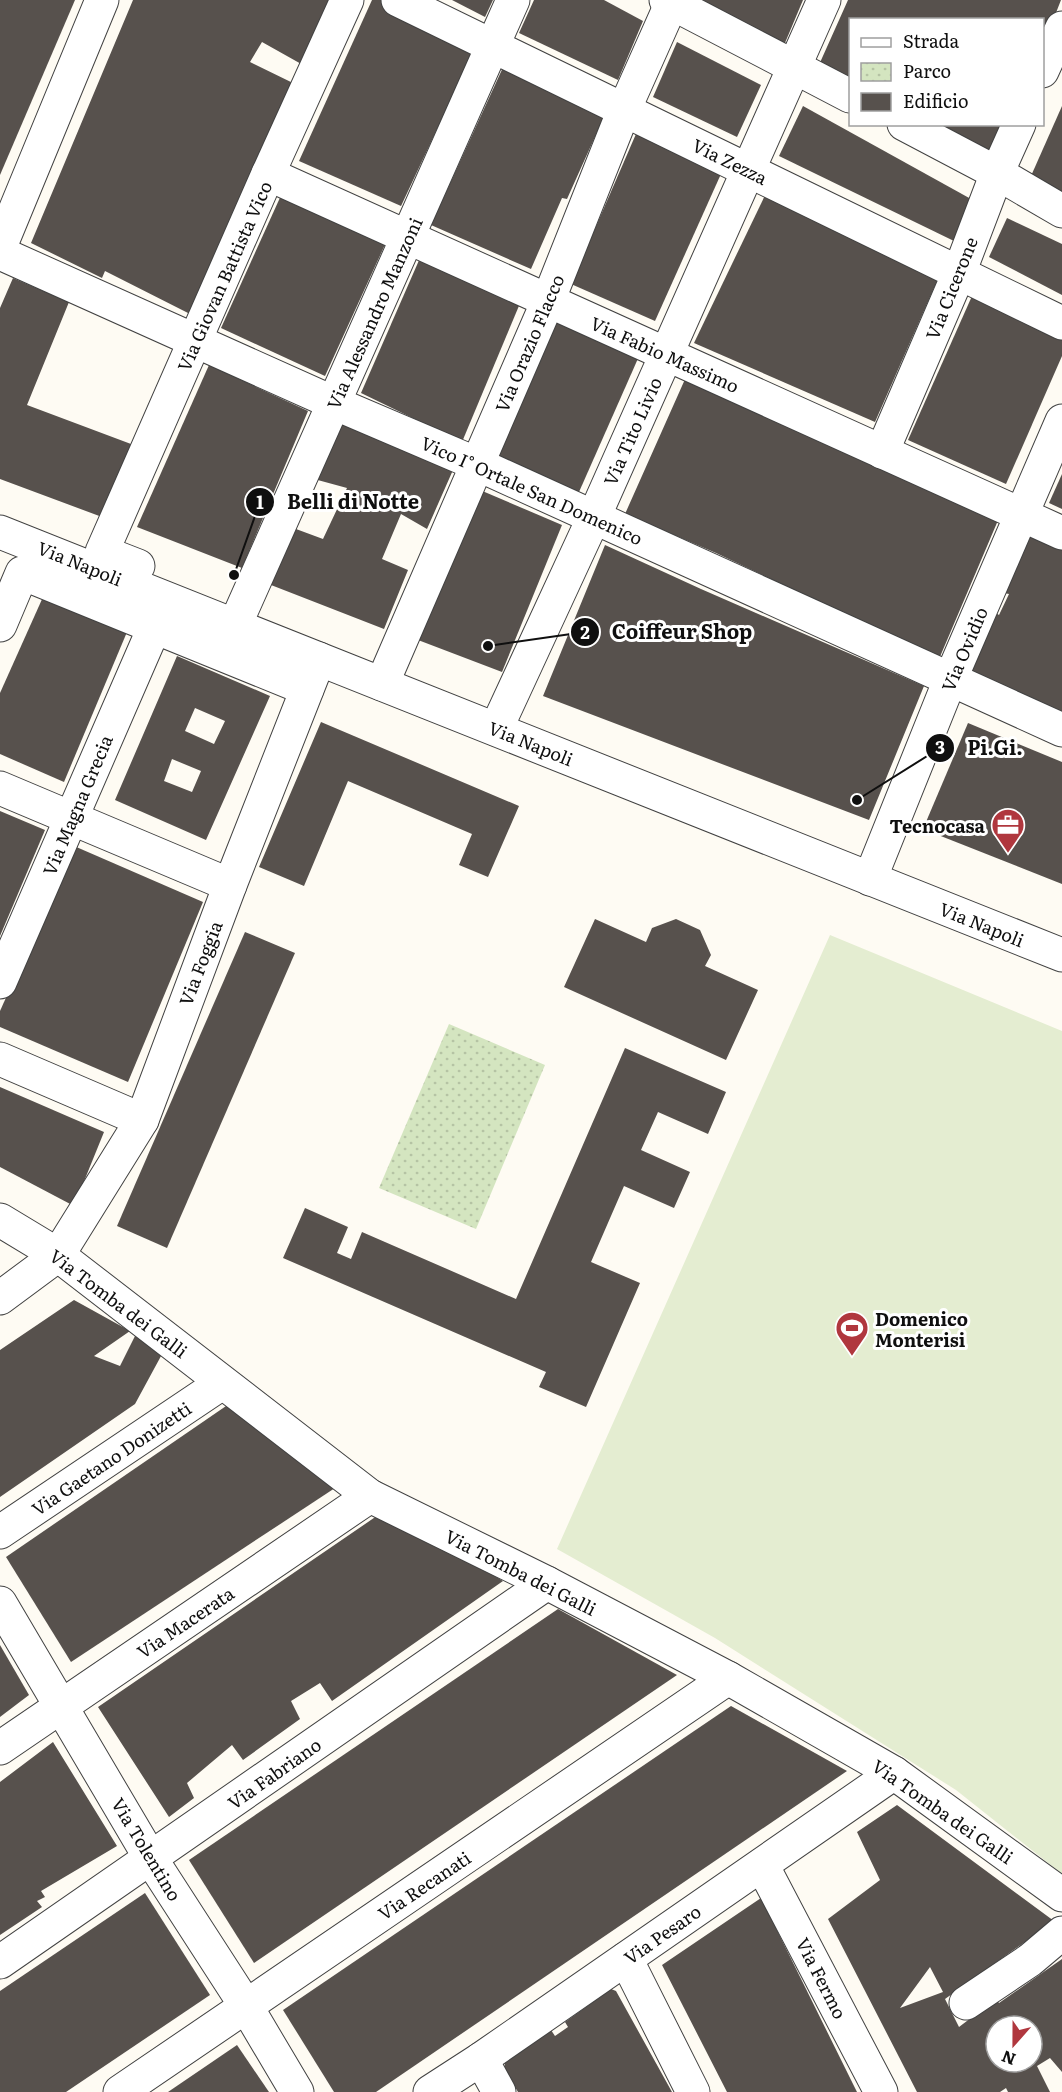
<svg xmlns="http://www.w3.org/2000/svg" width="1062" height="2092" font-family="Literata,serif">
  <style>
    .park { fill: url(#park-dots) }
    .pitch { fill: #e4edd1 }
    .building { fill: #57514d; fill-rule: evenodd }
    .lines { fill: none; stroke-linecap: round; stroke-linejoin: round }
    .minor-casing { stroke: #424242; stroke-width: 35 }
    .minor { stroke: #fff; stroke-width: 33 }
    .labels { text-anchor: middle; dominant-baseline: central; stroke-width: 6; stroke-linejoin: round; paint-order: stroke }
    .street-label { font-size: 18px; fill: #0f0f0f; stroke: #fff }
    .poi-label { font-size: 18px; font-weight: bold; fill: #0f0f0f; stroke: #fff; text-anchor: end }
    .leader { fill: none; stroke: #0f0f0f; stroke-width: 2 }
    .callout-dot { fill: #0f0f0f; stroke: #fff; stroke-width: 2 }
    .mark-label { font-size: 18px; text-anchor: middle; font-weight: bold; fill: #fff }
    .callout-label { font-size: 20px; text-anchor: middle; font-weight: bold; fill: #0f0f0f; stroke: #fff; stroke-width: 6; stroke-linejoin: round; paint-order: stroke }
  </style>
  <defs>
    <pattern id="park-dots" width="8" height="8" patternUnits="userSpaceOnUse" patternTransform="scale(1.5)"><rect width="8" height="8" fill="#d4e5c0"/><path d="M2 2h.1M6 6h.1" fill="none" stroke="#b5c3a4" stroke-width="1.8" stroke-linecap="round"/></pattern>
  </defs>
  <rect width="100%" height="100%" fill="#fefbf3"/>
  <polygon class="park" points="449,1024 545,1065 476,1229 379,1188"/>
  <polygon class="pitch" points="830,935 1062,1031 1062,1874 956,1790 715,1638 557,1549"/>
  <g class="building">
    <polygon points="0,0 75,0 0,175"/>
    <polygon points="133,0 331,0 303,65 262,42 250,62 295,84 190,314 105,271 102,278 31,243"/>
    <polygon points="372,0 384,0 477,44 401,206 299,161"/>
    <polygon points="452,0 493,0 485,17"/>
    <polygon points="534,0 604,0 643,21 618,80 519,33"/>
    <polygon points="697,0 803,0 782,50"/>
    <polygon points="848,0 1061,0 1043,46 1042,20 850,20 850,95 814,76"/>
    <polygon points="677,42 761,85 737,137 653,97"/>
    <polygon points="505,63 607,110 567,199 562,198 531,269 431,225"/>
    <polygon points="803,106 971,199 954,241 779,156"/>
    <polygon points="1062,106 1062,202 1027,185"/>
    <polygon points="906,124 1002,124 983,166"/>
    <polygon points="639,127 725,165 655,321 571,284"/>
    <polygon points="769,187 941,272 875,422 694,343"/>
    <polygon points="283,191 388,238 325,376 221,328"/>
    <polygon points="1007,218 1062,244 1062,295 989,257"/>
    <polygon points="420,258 521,301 462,442 361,393"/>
    <polygon points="13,278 69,302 27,405 131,444 102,517 0,479 0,308"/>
    <polygon points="976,287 1062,331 1062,356 1006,484 908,440"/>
    <polygon points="555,317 640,354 579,492 495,456"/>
    <polygon points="209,365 308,411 242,568 137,527"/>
    <polygon points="686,377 999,518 939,659 716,553 625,514"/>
    <polygon points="341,421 453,470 427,529 401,514 382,559 408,570 384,629 271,585 296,529 323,539 347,488 314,479"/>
    <polygon points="1062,474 1062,509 1049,503"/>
    <polygon points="480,490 562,525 502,672 418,640"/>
    <polygon points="1027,535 1062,545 1062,715 971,673 996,613 999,615 1009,594 1004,593"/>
    <polygon points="605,545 701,589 924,686 869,820 543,696"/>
    <polygon points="43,597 127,632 64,782 0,754 0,693"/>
    <path d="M177 656 270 696 206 840 115 800ZM195 708 225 721 214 744 185 731ZM172 759 201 771 192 792 164 781Z"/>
    <polygon points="321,722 519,806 488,877 459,865 472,834 348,781 304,886 259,867"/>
    <polygon points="968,723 1062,762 1062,884 923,829"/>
    <polygon points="0,811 45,830 0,936"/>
    <polygon points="74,846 203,902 128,1082 0,1027 0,1011"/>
    <polygon points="595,919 646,942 652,928 676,919 700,930 711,955 705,966 758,990 726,1060 564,987"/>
    <polygon points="245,932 295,953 167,1248 117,1226"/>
    <polygon points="625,1048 726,1092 708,1134 658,1112 641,1150 690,1172 674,1208 624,1186 591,1262 640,1283 586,1407 539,1387 546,1372 283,1258 305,1208 348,1227 337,1253 351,1259 362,1232 516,1299"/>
    <polygon points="0,1087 104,1132 74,1206 0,1167"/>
    <polygon points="74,1300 130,1331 94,1356 120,1366 137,1332 167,1345 135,1404 0,1497 0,1350"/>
    <polygon points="229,1404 338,1486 71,1662 6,1557"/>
    <polygon points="387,1509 503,1581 332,1701 320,1683 291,1701 300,1719 243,1760 232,1745 187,1783 194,1798 169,1817 98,1707"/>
    <polygon points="558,1609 677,1675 254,1963 189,1860"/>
    <polygon points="0,1645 29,1695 0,1717"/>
    <polygon points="731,1706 847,1771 376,2092 334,2092 283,2010"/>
    <polygon points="53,1742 117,1846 41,1891 45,1897 37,1901 42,1907 0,1935 0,1782"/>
    <path d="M897 1805 1054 1921 945 1999 959 2027 996 1999 999 2003 1062 1959V2072L1050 2058 1037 2066 1050 2092H1008L1006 2088 1000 2092H917L828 1919 880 1880 857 1832ZM930 1967 943 1992 900 2008ZM996 2026H1032V2062H996Z"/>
    <polygon points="145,1893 210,1995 66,2092 0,2092 0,1991"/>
    <polygon points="761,1898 853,2084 857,2092 727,2092 662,1965"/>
    <polygon points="611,1989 616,1991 672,2092 518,2092 504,2069 505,2063 551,2030 555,2036 568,2027 565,2022"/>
    <polygon points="237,2045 269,2092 168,2092"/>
  </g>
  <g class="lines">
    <g class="minor-casing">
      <g id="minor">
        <polyline points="398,0 1062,323"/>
        <polyline points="666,0 850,96"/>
        <polyline points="1042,71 1062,28"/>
        <polyline points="904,124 997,173 1062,211"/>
        <polyline points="268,174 1062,533"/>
        <polyline points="0,247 102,0"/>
        <polyline points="0,253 334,403 477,464 1062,730"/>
        <polyline points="882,452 959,273 997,173 1019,124"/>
        <polyline points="0,532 1062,955"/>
        <polyline points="138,566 102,552 268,174 347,0"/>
        <polyline points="0,625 22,573 307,689"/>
        <polyline points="235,625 513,0"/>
        <polyline points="382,684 548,301 624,110 673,0"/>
        <polyline points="496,729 594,517 824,0"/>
        <polyline points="0,788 230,885"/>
        <polyline points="870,879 950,680 1062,421"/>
        <polyline points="0,982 154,628"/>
        <polyline points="0,1059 142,1120"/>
        <polyline points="0,1220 58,1255 370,1496 547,1583 728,1678 894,1773 1062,1895"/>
        <polyline points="0,1298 58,1255 142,1120 230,885 319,659"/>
        <polyline points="0,1532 222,1383"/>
        <polyline points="0,1603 151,1859 246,2006 297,2092"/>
        <polyline points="0,1748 370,1496"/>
        <polyline points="762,1865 881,2092"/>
        <polyline points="626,1959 693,2092"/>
        <polyline points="0,1962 547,1583"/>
        <polyline points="966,2003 1030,1960 1062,1933"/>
        <polyline points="481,2059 499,2092"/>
        <polyline points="120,2092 728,1678"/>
        <polyline points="430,2092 481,2059 894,1773"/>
      </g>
    </g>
    <use href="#minor" class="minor"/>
  </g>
  <defs>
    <g id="office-pin" transform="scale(1.725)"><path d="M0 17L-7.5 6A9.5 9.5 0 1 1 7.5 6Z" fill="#b0373e" stroke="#fff"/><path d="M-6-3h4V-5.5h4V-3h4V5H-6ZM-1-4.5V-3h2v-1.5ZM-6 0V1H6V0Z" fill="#fff"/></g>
    <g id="stadium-pin" transform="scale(1.725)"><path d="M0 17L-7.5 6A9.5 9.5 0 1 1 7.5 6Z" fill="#b0373e" stroke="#fff"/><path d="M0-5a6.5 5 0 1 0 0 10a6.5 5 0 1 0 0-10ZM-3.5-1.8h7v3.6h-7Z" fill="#fff"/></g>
  </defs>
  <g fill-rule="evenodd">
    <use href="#office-pin" x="1008" y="825"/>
    <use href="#stadium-pin" x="852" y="1328"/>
  </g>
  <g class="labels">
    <g class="street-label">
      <text transform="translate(730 161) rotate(26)">Via Zezza</text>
      <text transform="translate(224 276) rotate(-66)">Via Giovan Battista Vico</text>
      <text transform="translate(951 288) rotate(-68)">Via Cicerone</text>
      <text transform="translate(374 313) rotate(-66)">Via Alessandro Manzoni</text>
      <text transform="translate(529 343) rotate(-67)">Via Orazio Flacco</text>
      <text transform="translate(665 354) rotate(24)">Via Fabio Massimo</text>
      <text transform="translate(632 431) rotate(-66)">Via Tito Livio</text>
      <text transform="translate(532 490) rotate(24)">Vico I° Ortale San Domenico</text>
      <text transform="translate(80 563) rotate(22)">Via Napoli</text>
      <text transform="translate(964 649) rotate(-67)">Via Ovidio</text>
      <text transform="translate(531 743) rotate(22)">Via Napoli</text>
      <text transform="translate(77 805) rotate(-67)">Via Magna Grecia</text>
      <text transform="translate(982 924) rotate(22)">Via Napoli</text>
      <text transform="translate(200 963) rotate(-69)">Via Foggia</text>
      <text transform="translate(119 1303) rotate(37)">Via Tomba dei Galli</text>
      <text transform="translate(111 1458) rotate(-34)">Via Gaetano Donizetti</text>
      <text transform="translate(521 1572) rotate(27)">Via Tomba dei Galli</text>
      <text transform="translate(185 1622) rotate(-34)">Via Macerata</text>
      <text transform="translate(274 1773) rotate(-35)">Via Fabriano</text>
      <text transform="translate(943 1811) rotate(35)">Via Tomba dei Galli</text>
      <text transform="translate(147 1849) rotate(59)">Via Tolentino</text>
      <text transform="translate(424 1885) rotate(-34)">Via Recanati</text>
      <text transform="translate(662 1934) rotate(-35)">Via Pesaro</text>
      <text transform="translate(822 1978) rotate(63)">Via Fermo</text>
    </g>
    <g class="poi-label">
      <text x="985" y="825">Tecnocasa</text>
      <text x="875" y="1318" text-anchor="start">Domenico<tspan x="875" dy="21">Monterisi</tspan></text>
    </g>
  </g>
  <path class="leader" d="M234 575L260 502M488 646L585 632M857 800L940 748"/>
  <g class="callout-dot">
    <circle cx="234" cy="575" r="6"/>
    <circle cx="488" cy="646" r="6"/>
    <circle cx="857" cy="800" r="6"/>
    <circle cx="260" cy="502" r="15"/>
    <circle cx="585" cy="632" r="15"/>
    <circle cx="940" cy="748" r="15"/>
  </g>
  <g class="mark-label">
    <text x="260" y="509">1</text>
    <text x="585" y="639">2</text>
    <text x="940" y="754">3</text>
  </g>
  <g class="callout-label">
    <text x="353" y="509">Belli di Notte</text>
    <text x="682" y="639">Coiffeur Shop</text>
    <text x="995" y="755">Pi.Gi.</text>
  </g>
  <rect x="849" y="18" width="195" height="108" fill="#ffffff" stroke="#9f9f9f" stroke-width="1.5"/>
  <rect x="861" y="38" width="30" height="9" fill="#ffffff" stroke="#9f9f9f" stroke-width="1.5"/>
  <text x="903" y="48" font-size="18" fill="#0f0f0f">Strada</text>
  <rect x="861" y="63" width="30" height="18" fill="url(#park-dots)" stroke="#9f9f9f" stroke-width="1.5"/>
  <text x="903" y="78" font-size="18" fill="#0f0f0f">Parco</text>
  <rect x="861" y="93" width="30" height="18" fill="#57514d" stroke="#9f9f9f" stroke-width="1.5"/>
  <text x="903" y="108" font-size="18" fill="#0f0f0f">Edificio</text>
  <g transform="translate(1014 2044) rotate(201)"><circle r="28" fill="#ffffff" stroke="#9f9f9f" stroke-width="1.5"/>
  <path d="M0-4.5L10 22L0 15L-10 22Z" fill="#b0373e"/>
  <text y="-9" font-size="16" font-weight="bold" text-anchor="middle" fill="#0f0f0f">N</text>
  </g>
</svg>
